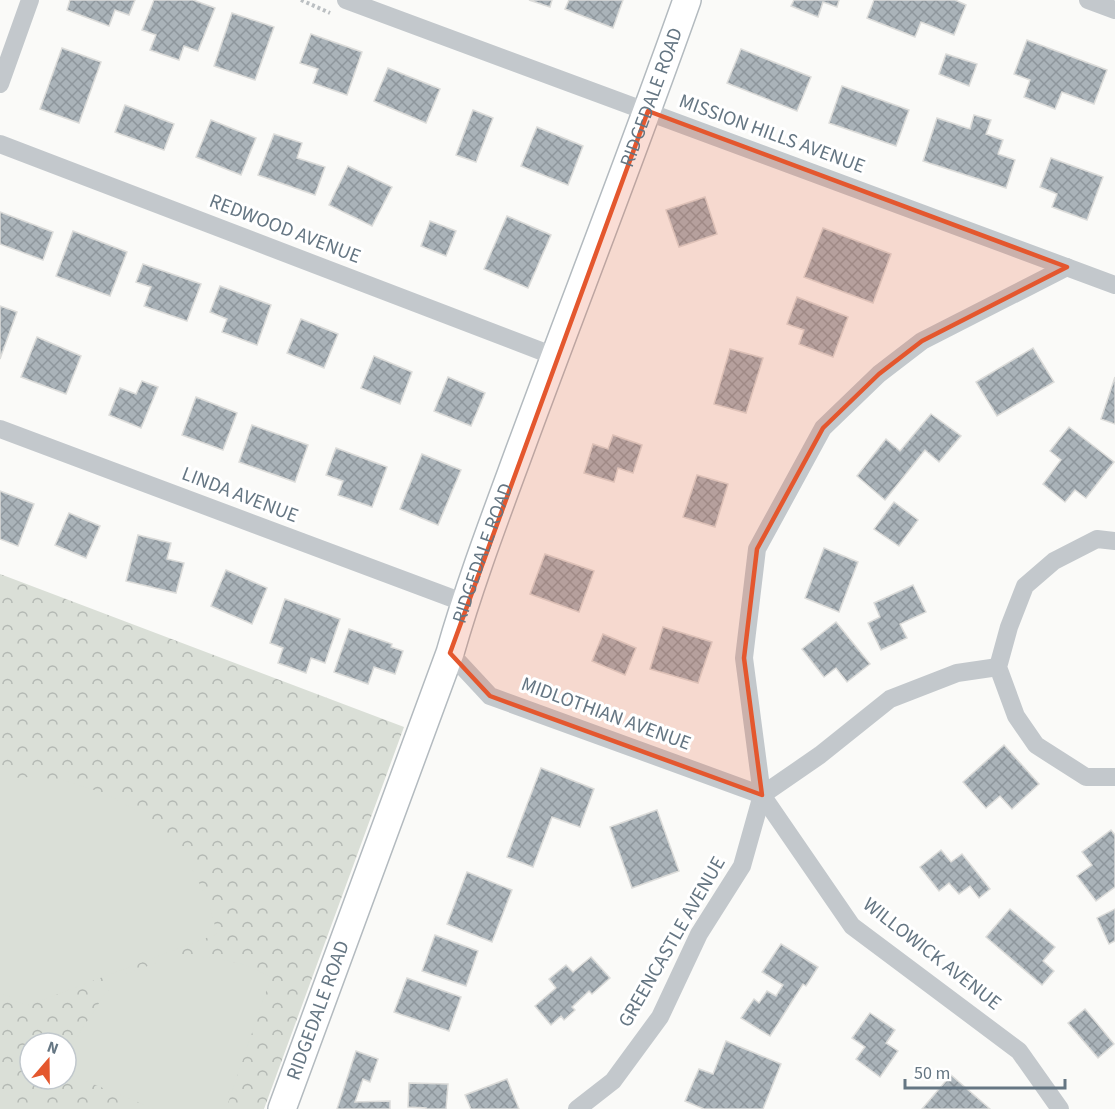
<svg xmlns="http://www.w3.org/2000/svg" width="1115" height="1109" font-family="'Source Sans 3',sans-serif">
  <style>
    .park { fill: url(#park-crowns); fill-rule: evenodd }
    .pitch { fill: #dadfd7 }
    .building { fill: url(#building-cross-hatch); stroke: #dcdcda; stroke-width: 1.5 }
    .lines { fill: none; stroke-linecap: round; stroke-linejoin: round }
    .secondary-casing { stroke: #b3babf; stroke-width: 30 }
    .path { stroke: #bbbfc2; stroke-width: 4; stroke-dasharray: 3 3; stroke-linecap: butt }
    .street { stroke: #c3c8cc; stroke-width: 18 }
    .secondary { stroke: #fff; stroke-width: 27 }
    .marked { fill: #e4572e; fill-opacity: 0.2; stroke: #e4572e; stroke-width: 4.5; stroke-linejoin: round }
    .labels { text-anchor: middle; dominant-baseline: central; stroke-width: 6; stroke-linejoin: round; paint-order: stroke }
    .street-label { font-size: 20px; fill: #657683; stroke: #fff }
  </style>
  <defs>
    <pattern id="park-crowns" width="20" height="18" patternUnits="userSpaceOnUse" patternTransform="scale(1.5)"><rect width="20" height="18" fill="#dadfd7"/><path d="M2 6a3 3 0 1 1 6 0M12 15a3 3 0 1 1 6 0" fill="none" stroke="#b4b9b4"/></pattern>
    <pattern id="building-cross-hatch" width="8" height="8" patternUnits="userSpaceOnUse" patternTransform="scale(1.5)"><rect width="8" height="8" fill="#aab3b9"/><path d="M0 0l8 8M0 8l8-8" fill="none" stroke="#8e969c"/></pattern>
  </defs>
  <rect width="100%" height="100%" fill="#fafaf8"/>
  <path class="park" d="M0 574 404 727 264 1109H0ZM30 1043H66V1079H30Z"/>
  <g class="pitch">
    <polygon points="29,777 62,780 104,793 138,811 166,835 192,868 210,906 217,934 26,1006 0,992 0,779"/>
    <polygon points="186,955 220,959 246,965 271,977 226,1109 155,1109 66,1073 66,1059 73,1043 88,1020 105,994 124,975 158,962"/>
  </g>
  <g class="building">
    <polygon points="70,0 135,0 129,15 115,10 109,26 67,10"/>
    <polygon points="154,0 193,0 215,8 198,51 184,46 179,60 150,50 156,35 142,30"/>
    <polygon points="529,0 552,0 550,7"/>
    <polygon points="569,0 623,0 613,28 565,9"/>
    <polygon points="794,0 839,0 837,7 823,2 818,17 791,6"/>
    <polygon points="874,0 955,0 966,5 954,35 921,22 915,37 867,18"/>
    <polygon points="232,13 274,27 255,80 214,66"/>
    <polygon points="311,34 362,52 347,95 313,83 318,69 300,63"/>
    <polygon points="1027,40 1107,70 1094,104 1062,92 1055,109 1024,97 1030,80 1014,74"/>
    <polygon points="62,48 101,62 79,123 40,109"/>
    <polygon points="741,49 811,77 797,111 727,83"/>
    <polygon points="946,54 977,64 969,86 939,74"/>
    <polygon points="388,68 440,89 426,123 374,101"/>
    <polygon points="842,86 909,110 896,146 829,123"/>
    <polygon points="125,105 174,124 164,150 115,132"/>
    <polygon points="473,110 493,118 476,162 456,155"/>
    <polygon points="974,115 991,120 986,134 1003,140 998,154 1015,160 1006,188 923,161 937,118 970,129"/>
    <polygon points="211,120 256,138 241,175 196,157"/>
    <polygon points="537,127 583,146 568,185 521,166"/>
    <polygon points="274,134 302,143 297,158 325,167 315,195 258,175"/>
    <polygon points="1051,158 1103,177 1087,220 1052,207 1057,194 1040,187"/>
    <polygon points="348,166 392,187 372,226 329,205"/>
    <polygon points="705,197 717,234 679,247 666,210"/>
    <polygon points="0,212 53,232 43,260 0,244"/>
    <polygon points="507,216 551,235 528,288 484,269"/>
    <polygon points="430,221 456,231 446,256 421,246"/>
    <polygon points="823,228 891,254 873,303 804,277"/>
    <polygon points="73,231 127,252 110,296 56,276"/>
    <polygon points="143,264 201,284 187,321 144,306 151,287 136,282"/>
    <polygon points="220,286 271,305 257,345 222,332 227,319 210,312"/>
    <polygon points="797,297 848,317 833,357 799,344 804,330 787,324"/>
    <polygon points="0,306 17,312 0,359"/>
    <polygon points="301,319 338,334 324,368 287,353"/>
    <polygon points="37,337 81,356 66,394 21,377"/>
    <polygon points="1033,348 1054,382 997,416 976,382"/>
    <polygon points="730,349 763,358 746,413 714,404"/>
    <polygon points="374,356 412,372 400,404 361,388"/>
    <polygon points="448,377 485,393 471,426 434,411"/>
    <polygon points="1115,377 1115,424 1101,419"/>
    <polygon points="142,381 158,387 141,428 109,415 120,388 136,394"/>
    <polygon points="196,397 237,413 223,450 182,435"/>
    <polygon points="931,414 961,436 939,462 925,450 885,500 857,476 886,439 900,451"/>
    <polygon points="252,425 308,445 295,482 239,462"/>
    <polygon points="1069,427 1114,462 1086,498 1075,490 1065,502 1043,484 1061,460 1050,451"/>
    <polygon points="613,435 642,445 633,473 618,468 614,482 584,473 593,444 608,449"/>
    <polygon points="336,448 387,467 372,507 338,495 343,481 326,475"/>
    <polygon points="422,454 461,470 438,525 400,509"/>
    <polygon points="697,475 728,484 715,527 683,517"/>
    <polygon points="0,491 34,504 18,546 0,539"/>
    <polygon points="894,502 918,520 899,546 874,529"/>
    <polygon points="69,513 100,526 86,558 55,545"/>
    <polygon points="138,535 171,543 167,559 184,563 176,593 126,581"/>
    <polygon points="824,548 858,562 839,612 805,598"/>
    <polygon points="545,554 594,571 579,612 530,594"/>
    <polygon points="226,570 267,588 252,624 211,606"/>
    <polygon points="913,585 926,612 900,624 907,638 881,650 868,623 880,617 874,603"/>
    <polygon points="285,599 340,619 325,663 311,658 306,673 278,663 283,648 270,643"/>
    <polygon points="836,622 870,664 847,682 836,668 824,677 802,649"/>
    <polygon points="663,627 712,642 698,683 650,669"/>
    <polygon points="349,629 392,644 391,647 403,651 395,674 374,667 368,684 334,672"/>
    <polygon points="603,634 636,648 625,675 592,661"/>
    <polygon points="1004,745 1039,784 1012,809 1000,796 986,808 963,782"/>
    <polygon points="541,768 594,789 580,827 552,817 533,867 507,857"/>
    <polygon points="657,810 679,871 632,888 610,827"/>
    <polygon points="1111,830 1115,835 1115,887 1096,901 1077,876 1092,865 1082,852"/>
    <polygon points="941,850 951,862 962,854 990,889 979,898 970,886 959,894 949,883 939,891 920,867"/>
    <polygon points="467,872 512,890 492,942 447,924"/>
    <polygon points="1010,909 1055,947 1043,961 1054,971 1042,985 986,937"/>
    <polygon points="1115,909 1115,941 1109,944 1097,918"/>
    <polygon points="435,935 478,951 466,986 422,971"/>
    <polygon points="781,944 818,967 806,986 803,984 770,1036 741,1018 754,999 759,1003 767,991 776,996 783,985 762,972"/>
    <polygon points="591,957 610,978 592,994 589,991 572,1007 575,1010 564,1020 561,1016 551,1025 535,1006 556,988 549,979 566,965 573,972"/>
    <polygon points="407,978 461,997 449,1031 394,1012"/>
    <polygon points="1085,1009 1114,1044 1098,1058 1068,1023"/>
    <polygon points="870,1013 895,1030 886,1043 898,1051 880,1077 856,1059 865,1047 852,1038"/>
    <polygon points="726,1041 781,1064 763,1109 704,1109 685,1101 699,1069 713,1074"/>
    <polygon points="356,1051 378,1059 370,1082 363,1079 355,1102 390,1101 390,1109 337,1109"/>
    <polygon points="951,1075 990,1109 922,1109"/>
    <polygon points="507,1079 519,1109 471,1109 465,1095"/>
    <polygon points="409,1083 448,1084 446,1109 426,1109 426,1108 408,1107"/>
  </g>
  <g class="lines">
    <g class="secondary-casing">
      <g id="secondary">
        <path id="s1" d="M282 1109 450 653C470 583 496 515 521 447 576 298 634 150 687 0"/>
      </g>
    </g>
    <polyline class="path" points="301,0 330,13"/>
    <g class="street">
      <polyline points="346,0 1115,285"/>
      <polyline points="1088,0 1115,10"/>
      <polyline points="0,84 30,0"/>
      <polyline points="0,144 554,356"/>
      <polyline points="0,429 465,603"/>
      <polyline points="1115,541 1097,539 1054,561 1025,586 1009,627 998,667 1016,716 1036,745 1086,777 1115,777"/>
      <polyline points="450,653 490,696 762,795"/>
      <polyline points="577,1109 613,1081 660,1017 699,934 742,866 762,795 820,755 890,699 957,673 998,667"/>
      <polyline points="1060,1109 1019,1051 852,926 762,795 744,658 757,549 823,428 879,374 922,341 1067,267"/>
    </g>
    <use href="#secondary" class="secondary"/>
  </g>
  <path class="marked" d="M648 111 1067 267 922 341 879 374 823 428 757 549 744 658 762 795 490 696 450 653Z"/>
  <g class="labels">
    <g class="street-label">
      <text stroke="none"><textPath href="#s1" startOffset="1077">RIDGEDALE ROAD</textPath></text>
      <text transform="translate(772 134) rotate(20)">MISSION HILLS AVENUE</text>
      <text transform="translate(285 229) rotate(21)">REDWOOD AVENUE</text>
      <text transform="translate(240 495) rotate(21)">LINDA AVENUE</text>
      <text stroke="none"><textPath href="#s1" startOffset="591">RIDGEDALE ROAD</textPath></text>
      <text transform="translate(606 714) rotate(20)">MIDLOTHIAN AVENUE</text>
      <text transform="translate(672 942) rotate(-60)">GREENCASTLE AVENUE</text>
      <text transform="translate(932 954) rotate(38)">WILLOWICK AVENUE</text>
      <text stroke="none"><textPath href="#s1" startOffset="105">RIDGEDALE ROAD</textPath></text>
    </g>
  </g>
  <g transform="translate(48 1061) rotate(20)"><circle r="28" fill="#ffffff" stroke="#c1c8cd" stroke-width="1.5"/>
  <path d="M0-4.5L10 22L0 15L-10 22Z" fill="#e4572e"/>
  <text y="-9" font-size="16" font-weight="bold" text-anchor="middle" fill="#657683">N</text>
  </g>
  <path d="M905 1079v9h160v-9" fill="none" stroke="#657683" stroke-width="3"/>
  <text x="914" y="1079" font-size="18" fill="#657683" stroke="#ffffff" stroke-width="4.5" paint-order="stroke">50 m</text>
</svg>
